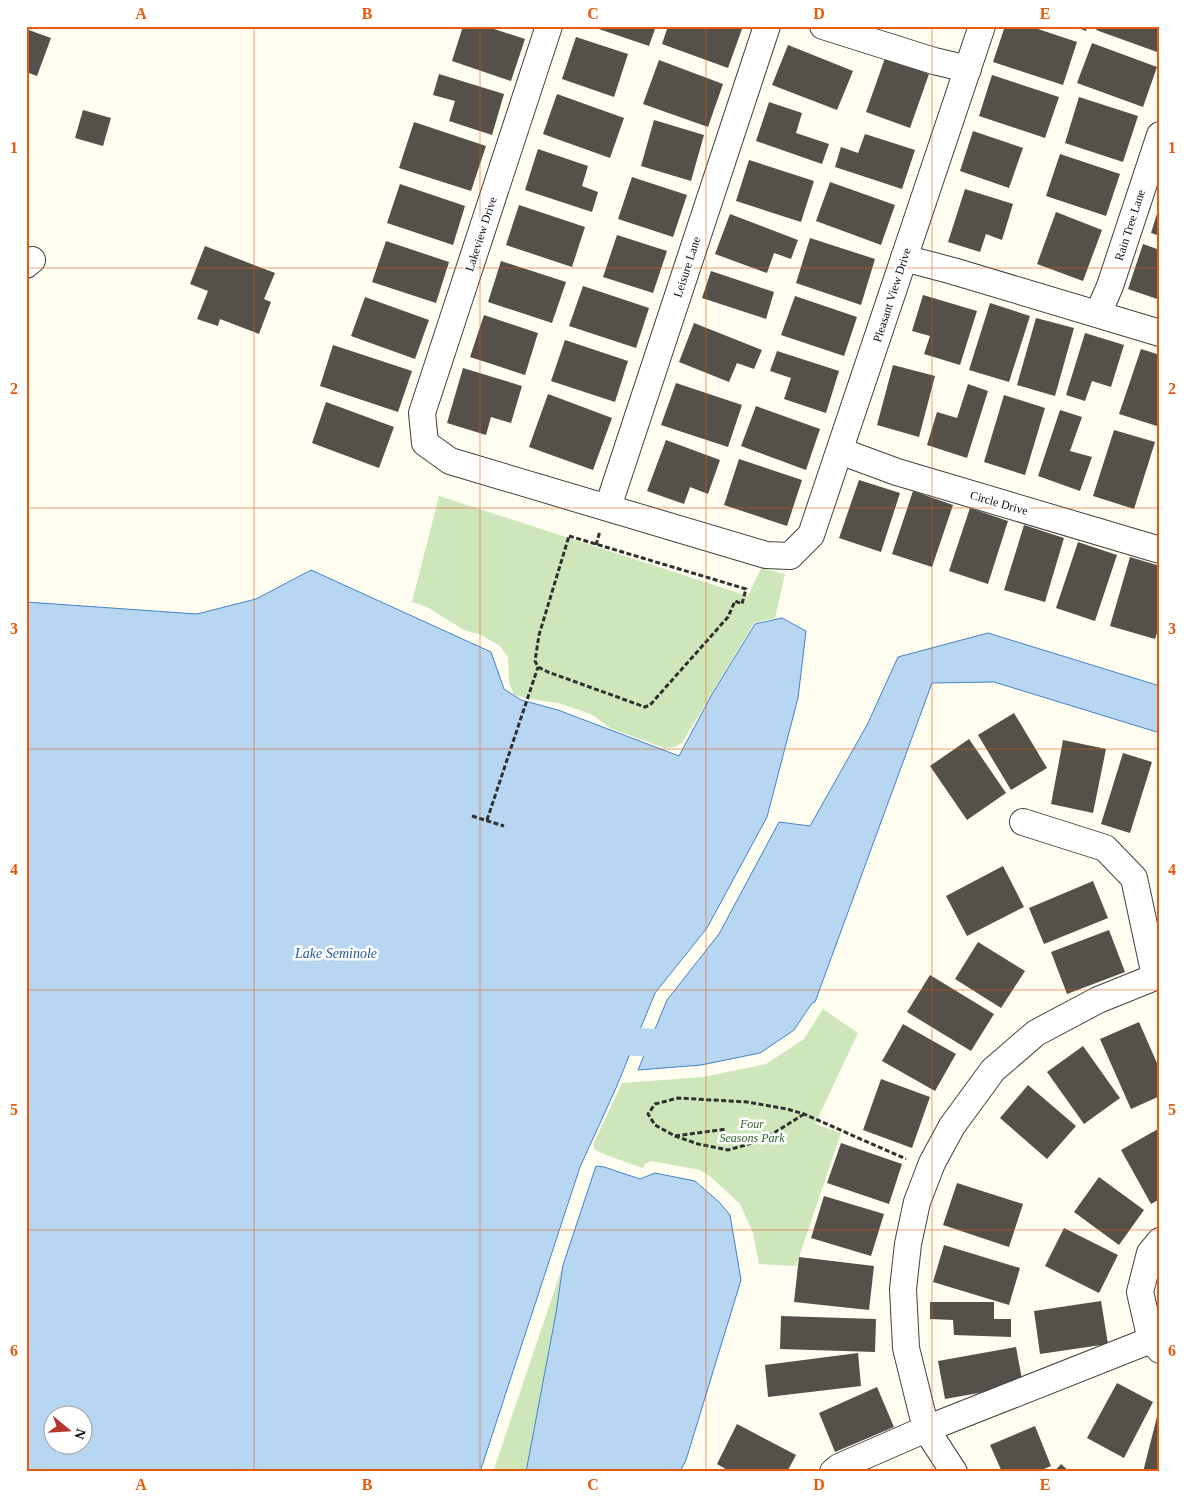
<svg xmlns="http://www.w3.org/2000/svg" width="1186" height="1498" font-family="Georgia,serif">
  <style>
    .green { fill: #cde7bb }
    .water { fill: #b7d6f2; stroke: #4283c5; fill-rule: evenodd }
    .lines { fill: none; stroke-linecap: round; stroke-linejoin: round }
    .canal { stroke: #b7d6f2; stroke-width: 28 }
    .building { fill: #56504b }
    .minor-casing { stroke: #414141; stroke-width: 28 }
    .path { stroke: #303030; stroke-width: 3; stroke-dasharray: 5 2.5; stroke-linecap: butt }
    .minor { stroke: #fff; stroke-width: 26 }
    .grid { fill: none; stroke: #e8590c; stroke-width: 1; stroke-opacity: 0.55 }
    .labels { text-anchor: middle; dominant-baseline: central; stroke-width: 5; stroke-linejoin: round; paint-order: stroke }
    .street-label { font-size: 12px; fill: #0e0e0e; stroke: #fff }
    .park-label { font-size: 12px; font-style: italic; fill: #286222; stroke: #fff }
    .water-label { font-size: 14px; font-style: italic; fill: #1e5698; stroke: #fff }
    .neatline { fill: none; stroke: #e8590c; stroke-width: 2 }
    .grid-label { font-size: 16px; text-anchor: middle; font-weight: bold; fill: #e8590c }
  </style>
  <rect width="100%" height="100%" fill="#fefdef"/>
  <g class="green">
    <polygon points="439,496 748,596 761,568 785,574 775,618 754,623 682,743 675,747 664,748 610,728 591,714 558,703 529,699 514,695 509,683 508,657 500,646 481,635 464,630 427,607 412,602"/>
    <polygon points="823,1009 858,1033 815,1124 841,1133 796,1266 759,1264 753,1233 740,1204 711,1177 700,1170 651,1161 645,1164 643,1168 606,1155 595,1150 593,1145 622,1083 703,1077 766,1064 804,1039"/>
    <polygon points="563,1265 556,1313 526,1472 493,1472"/>
  </g>
  <g class="water">
    <path d="M311 570 491 652 504 689 521 700 558 710 679 756 711 696 755 624 782 618 806 631 798 698 767 817 707 928 655 993 616 1088 580 1167 480 1472H26V602L197 614 256 599ZM52 1416H82V1446H52Z"/>
    <polygon points="988,633 1160,686 1160,733 994,682 932,683 815,1002 812,1003 794,1030 760,1053 701,1065 638,1070 667,1000 719,934 779,822 810,826 867,725 898,657"/>
    <polygon points="596,1166 604,1167 640,1179 655,1173 695,1181 720,1203 730,1215 741,1280 686,1460 680,1472 526,1472 556,1313 563,1265"/>
  </g>
  <g class="lines">
    <polyline class="canal" points="635,1042 686,1044"/>
  </g>
  <g class="building">
    <polygon points="463,26 485,26 525,39 511,81 452,61"/>
    <polygon points="590,26 656,26 649,46"/>
    <polygon points="668,26 734,26 742,29 728,68 662,44"/>
    <polygon points="1005,26 1029,26 1077,42 1063,85 993,62"/>
    <polygon points="1072,26 1088,26 1086,31"/>
    <polygon points="1098,26 1160,26 1160,53 1096,30"/>
    <polygon points="26,29 51,38 37,76 26,72"/>
    <polygon points="576,37 628,54 614,97 562,79"/>
    <polygon points="1092,43 1157,67 1143,107 1077,83"/>
    <polygon points="788,45 853,71 837,110 772,85"/>
    <polygon points="885,58 929,74 910,128 866,112"/>
    <polygon points="659,60 723,84 708,127 643,104"/>
    <polygon points="439,74 504,94 492,135 449,121 455,101 433,95"/>
    <polygon points="992,75 1059,97 1045,138 979,116"/>
    <polygon points="557,94 624,118 610,158 543,134"/>
    <polygon points="1079,97 1138,116 1123,162 1065,143"/>
    <polygon points="769,102 802,113 796,133 829,144 822,164 756,141"/>
    <polygon points="83,110 111,118 103,146 75,138"/>
    <polygon points="654,120 704,135 691,181 641,166"/>
    <polygon points="414,122 486,146 471,191 399,168"/>
    <polygon points="973,131 1023,148 1009,188 960,171"/>
    <polygon points="865,134 915,150 902,189 835,167 841,147 858,153"/>
    <polygon points="538,149 588,166 582,186 598,192 592,212 525,190"/>
    <polygon points="1060,154 1120,174 1106,216 1046,196"/>
    <polygon points="749,160 814,181 801,222 736,201"/>
    <polygon points="632,177 687,195 673,237 618,219"/>
    <polygon points="830,182 895,205 881,245 816,221"/>
    <polygon points="400,184 465,206 453,245 387,223"/>
    <polygon points="965,189 1013,204 1002,240 986,234 980,252 948,242"/>
    <polygon points="519,205 585,227 572,267 506,245"/>
    <polygon points="1159,207 1160,207 1160,236 1151,233"/>
    <polygon points="1056,212 1102,230 1083,281 1037,264"/>
    <polygon points="730,214 798,240 791,259 774,253 767,273 715,254"/>
    <polygon points="617,235 667,251 653,293 603,277"/>
    <polygon points="810,238 875,259 861,305 796,283"/>
    <polygon points="386,241 449,262 436,303 372,282"/>
    <polygon points="1143,244 1160,250 1160,300 1128,289"/>
    <polygon points="205,246 275,273 264,299 271,302 259,334 220,319 218,326 197,319 208,291 190,284"/>
    <polygon points="501,261 566,282 552,323 488,302"/>
    <polygon points="711,271 774,292 766,319 702,298"/>
    <polygon points="583,286 649,308 636,348 569,326"/>
    <polygon points="923,295 977,311 960,365 924,354 930,336 912,331"/>
    <polygon points="795,296 857,317 844,356 781,335"/>
    <polygon points="365,297 429,320 415,359 351,336"/>
    <polygon points="990,303 1030,316 1009,382 969,370"/>
    <polygon points="484,315 538,333 525,375 470,357"/>
    <polygon points="1036,318 1074,328 1055,396 1017,385"/>
    <polygon points="694,323 762,350 754,369 737,363 729,382 679,362"/>
    <polygon points="1085,333 1124,345 1111,387 1092,381 1085,401 1066,395"/>
    <polygon points="565,340 628,361 615,402 551,381"/>
    <polygon points="333,345 412,371 398,412 320,386"/>
    <polygon points="1141,349 1160,355 1160,427 1119,414"/>
    <polygon points="777,351 839,371 826,413 784,399 791,378 770,371"/>
    <polygon points="893,365 935,376 919,437 877,425"/>
    <polygon points="463,368 522,386 511,423 491,417 486,435 447,423"/>
    <polygon points="676,383 742,405 728,447 661,425"/>
    <polygon points="968,384 988,391 967,458 927,445 937,412 957,418"/>
    <polygon points="548,394 612,418 593,470 529,447"/>
    <polygon points="1004,395 1045,408 1025,475 984,462"/>
    <polygon points="326,402 394,427 379,468 312,443"/>
    <polygon points="756,406 820,429 806,470 741,446"/>
    <polygon points="1060,410 1082,417 1070,451 1092,457 1080,491 1038,476"/>
    <polygon points="1114,430 1155,442 1134,509 1093,496"/>
    <polygon points="666,440 720,460 708,494 690,487 684,504 647,491"/>
    <polygon points="739,459 802,480 787,526 724,505"/>
    <polygon points="859,480 900,493 881,552 839,538"/>
    <polygon points="913,491 953,505 932,567 892,554"/>
    <polygon points="970,508 1008,521 988,584 949,571"/>
    <polygon points="1024,525 1064,538 1045,602 1004,590"/>
    <polygon points="1078,542 1117,555 1095,621 1056,608"/>
    <polygon points="1130,557 1160,566 1160,624 1155,639 1110,626"/>
    <polygon points="1014,713 1047,768 1011,790 978,735"/>
    <polygon points="969,739 1006,793 967,820 930,766"/>
    <polygon points="1063,740 1106,749 1093,813 1051,804"/>
    <polygon points="1123,753 1152,762 1130,833 1101,824"/>
    <polygon points="1003,866 1024,907 967,936 946,896"/>
    <polygon points="1093,881 1108,918 1044,944 1029,908"/>
    <polygon points="1109,930 1125,972 1067,994 1051,952"/>
    <polygon points="978,942 1025,971 1001,1008 955,979"/>
    <polygon points="930,975 994,1014 971,1051 907,1012"/>
    <polygon points="1139,1022 1160,1070 1160,1096 1131,1109 1100,1039"/>
    <polygon points="903,1024 956,1054 935,1091 882,1061"/>
    <polygon points="1083,1046 1120,1098 1084,1124 1047,1072"/>
    <polygon points="881,1079 930,1097 912,1148 863,1130"/>
    <polygon points="1028,1085 1076,1126 1047,1159 1000,1118"/>
    <polygon points="1158,1129 1160,1132 1160,1199 1151,1204 1121,1150"/>
    <polygon points="841,1143 902,1164 889,1204 827,1183"/>
    <polygon points="1099,1177 1144,1210 1119,1245 1074,1212"/>
    <polygon points="957,1183 1023,1204 1009,1247 943,1225"/>
    <polygon points="824,1196 884,1214 871,1256 811,1238"/>
    <polygon points="1064,1228 1118,1255 1099,1293 1045,1266"/>
    <polygon points="944,1245 1020,1268 1009,1305 933,1282"/>
    <polygon points="799,1257 874,1266 869,1310 794,1302"/>
    <polygon points="1101,1301 1108,1344 1040,1354 1034,1311"/>
    <polygon points="930,1302 994,1302 994,1319 1011,1319 1011,1337 954,1335 953,1320 930,1319"/>
    <polygon points="781,1316 876,1319 875,1352 780,1349"/>
    <polygon points="1016,1347 1023,1385 945,1399 938,1361"/>
    <polygon points="858,1353 861,1386 768,1397 765,1365"/>
    <polygon points="1117,1383 1153,1402 1124,1458 1087,1438"/>
    <polygon points="877,1387 894,1427 835,1452 819,1413"/>
    <polygon points="1159,1409 1160,1472 1143,1472"/>
    <polygon points="737,1424 796,1455 787,1472 731,1472 717,1464"/>
    <polygon points="1035,1426 1051,1466 1037,1472 1002,1472 990,1445"/>
    <polygon points="1061,1464 1070,1472 1054,1472"/>
  </g>
  <g class="lines">
    <g class="minor-casing">
      <g id="minor">
        <polyline points="549,26 422,413 425,443 450,461 766,555 790,556 811,535 982,26"/>
        <polyline points="823,26 934,61 968,69"/>
        <polyline points="904,258 953,271 1160,333"/>
        <polyline points="26,265 32,260"/>
        <polyline points="1098,314 1110,286 1160,135"/>
        <polyline points="840,451 897,472 1160,550"/>
        <polyline points="608,507 767,26"/>
        <polyline points="1023,822 1105,848 1134,878 1155,976"/>
        <polyline points="1160,1241 1150,1253 1140,1292 1151,1340 1160,1350"/>
        <polyline points="833,1472 839,1467 926,1429 1151,1340"/>
        <polyline points="954,1472 926,1429 906,1348 903,1289 908,1244 917,1202 932,1163 952,1126 993,1070 1036,1033 1098,1000 1160,975"/>
      </g>
    </g>
    <g class="path">
      <polygon points="569,536 746,589 742,604 735,601 728,617 650,705 645,707 548,672 538,667 535,661 539,635"/>
      <polyline points="596,545 600,531"/>
      <polyline points="472,816 504,826"/>
      <polyline points="487,820 538,667"/>
      <polyline points="804,1114 763,1140 728,1150 698,1144 675,1136 655,1125 648,1114 655,1104 678,1098 747,1102 787,1109 804,1114 906,1159"/>
      <polyline points="675,1136 727,1129"/>
    </g>
    <use href="#minor" class="minor"/>
  </g>
  <path class="grid" d="M254 26V1472M480 26V1472M706 26V1472M932 26V1472M26 268H1160M26 508H1160M26 749H1160M26 990H1160M26 1230H1160"/>
  <g class="labels">
    <g class="street-label">
      <text transform="translate(1130 225) rotate(-72)">Rain Tree Lane</text>
      <text transform="translate(481 234) rotate(-72)">Lakeview Drive</text>
      <text transform="translate(687 267) rotate(-72)">Leisure Lane</text>
      <text transform="translate(892 295) rotate(-72)">Pleasant View Drive</text>
      <text transform="translate(999 503) rotate(16)">Circle Drive</text>
    </g>
    <g class="park-label">
      <text x="752" y="1124">Four<tspan x="752" dy="14">Seasons Park</tspan></text>
    </g>
    <g class="water-label">
      <text x="336" y="953">Lake Seminole</text>
    </g>
  </g>
  <rect width="1186" height="1498" fill="none" stroke="#ffffff" stroke-width="55"/>
  <g transform="translate(68 1430) rotate(108)"><circle r="24" fill="#ffffff" stroke="#9f9f9f"/>
  <path d="M0-4L9 19L0 12L-9 19Z" fill="#b5362e"/>
  <text y="-8" font-size="14" font-weight="bold" text-anchor="middle" fill="#0e0e0e">N</text>
  </g>
  <rect x="28" y="28" width="1130" height="1442" class="neatline"/>
  <g class="grid-label">
    <text x="141" y="19">A</text>
    <text x="367" y="19">B</text>
    <text x="593" y="19">C</text>
    <text x="819" y="19">D</text>
    <text x="1045" y="19">E</text>
    <text x="14" y="153">1</text>
    <text x="1172" y="153">1</text>
    <text x="14" y="394">2</text>
    <text x="1172" y="394">2</text>
    <text x="14" y="634">3</text>
    <text x="1172" y="634">3</text>
    <text x="14" y="875">4</text>
    <text x="1172" y="875">4</text>
    <text x="14" y="1115">5</text>
    <text x="1172" y="1115">5</text>
    <text x="14" y="1356">6</text>
    <text x="1172" y="1356">6</text>
    <text x="141" y="1490">A</text>
    <text x="367" y="1490">B</text>
    <text x="593" y="1490">C</text>
    <text x="819" y="1490">D</text>
    <text x="1045" y="1490">E</text>
  </g>
</svg>
